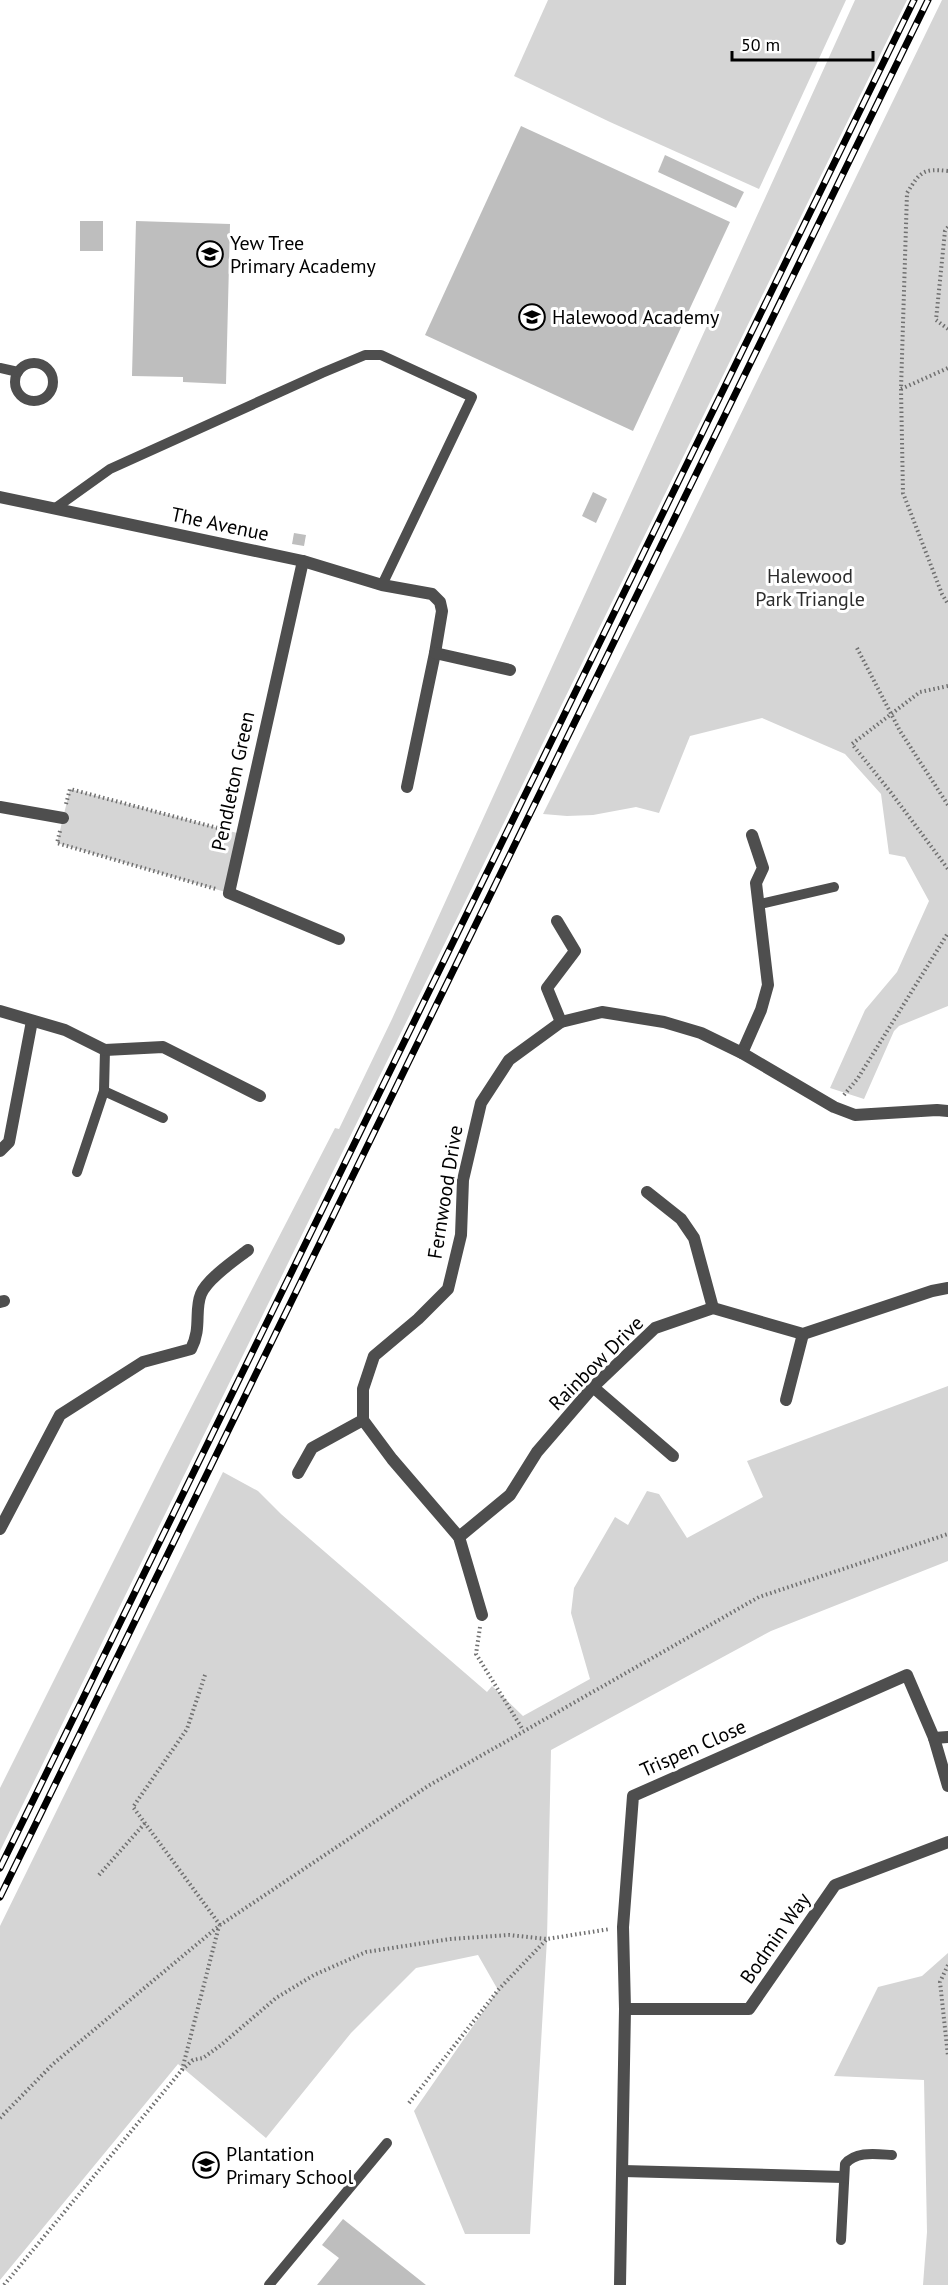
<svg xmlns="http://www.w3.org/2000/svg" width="948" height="2285" font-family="'PT Sans',sans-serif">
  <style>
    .green { fill: #d5d5d5 }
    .building { fill: #bebebe }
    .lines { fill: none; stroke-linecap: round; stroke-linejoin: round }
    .path { stroke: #707070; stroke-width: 4; stroke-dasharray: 1.5 3; stroke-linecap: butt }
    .service { stroke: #4e4e4e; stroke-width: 10 }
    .minor { stroke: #4e4e4e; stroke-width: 12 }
    .rail-casing { stroke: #000; stroke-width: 7 }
    .rail { stroke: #fff; stroke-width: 4.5; stroke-dasharray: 14; stroke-linecap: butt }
    .labels { text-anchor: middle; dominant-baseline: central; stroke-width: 6; stroke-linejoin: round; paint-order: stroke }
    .poi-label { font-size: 20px; fill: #000; stroke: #fff; text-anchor: start }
    .street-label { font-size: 20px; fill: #000; stroke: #fff }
    .park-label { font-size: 20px; fill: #2c2c2c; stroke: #fff }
  </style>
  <rect width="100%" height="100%" fill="#fff"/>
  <g class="green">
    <polygon points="548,0 846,0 759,189 610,122 514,76"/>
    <polygon points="855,0 907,0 0,1851 0,1788 164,1460 335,1128 339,1129 392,1019"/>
    <polygon points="942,0 948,0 948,1006 899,1026 894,1031 864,1099 830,1088 865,1010 897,972 929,901 905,857 889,854 881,794 845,754 762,718 690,736 659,813 636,807 593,815 567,816 543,814 684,531"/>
    <polygon points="70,789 241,834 229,893 57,843"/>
    <polygon points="948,1386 948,1561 771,1631 551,1750 547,1939 530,2234 465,2234 414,2111 498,1990 478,1955 416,1968 351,2033 266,2138 178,2064 0,2280 0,1926 223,1472 258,1491 281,1514 487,1692 492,1686 523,1716 590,1679 571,1613 574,1588 615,1517 628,1525 647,1491 659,1494 687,1538 763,1497 747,1461"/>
    <polygon points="948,1953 948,2285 923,2285 927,2232 924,2080 834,2076 878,1987 922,1976"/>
  </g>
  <g class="building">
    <polygon points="521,126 730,222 633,431 425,335"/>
    <polygon points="665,155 744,192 736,208 658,172"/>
    <rect x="80" y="221" width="23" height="30"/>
    <polygon points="136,221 230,224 226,384 183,382 183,377 132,376"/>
    <polygon points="593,492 607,499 596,523 582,516"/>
    <polygon points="294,533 306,535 304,546 292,544"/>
    <polygon points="343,2219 426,2285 317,2285 339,2258 322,2245"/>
  </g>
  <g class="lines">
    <g class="path">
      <path d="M948 171C923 168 920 172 907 193L901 389 948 368"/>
      <polyline points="948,227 945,231 936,320 948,329"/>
      <polyline points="901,389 903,493 942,594 948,604"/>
      <polyline points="857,648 900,731 948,805"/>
      <polyline points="948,686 920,692 852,744 889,790 948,869"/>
      <polyline points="66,804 70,789 229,831"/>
      <polyline points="60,831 57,843 216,889"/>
      <polyline points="844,1095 858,1078 948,933"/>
      <polyline points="480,1627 476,1654 523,1730"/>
      <polyline points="205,1675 187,1729 133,1807 220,1925"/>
      <polyline points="99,1875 145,1823"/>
      <polyline points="948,1965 940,1982 948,2056"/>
      <polyline points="182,2070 219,1926"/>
      <polyline points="409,2103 499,1989 547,1939 610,1929"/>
      <polyline points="0,2118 53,2064 220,1925 428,1786 759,1597 948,1534"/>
      <polyline points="4,2285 181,2071 193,2060 203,2058 221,2045 276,1998 314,1975 366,1952 450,1939 509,1935 547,1939"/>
    </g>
    <g class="service">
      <circle cx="34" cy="382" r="19"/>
      <polyline points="0,368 18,372"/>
      <polyline points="54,509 110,469 322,373 365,355 381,355 472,397 382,585"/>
      <polyline points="760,904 834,887"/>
      <polyline points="105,1050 104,1091 163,1118"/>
      <polyline points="77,1172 104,1091"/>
      <path d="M841 2240 845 2164C856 2151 875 2154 892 2155"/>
      <polyline points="269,2285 387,2143"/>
    </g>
    <g class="minor">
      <polyline points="0,497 303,561 382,585 432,594 440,602 442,611 435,653 407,787"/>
      <polyline points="303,561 229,893 339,939"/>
      <polyline points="435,653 510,670"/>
      <polyline points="0,807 63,818"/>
      <polyline points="557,921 575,951 547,988 561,1022"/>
      <polyline points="0,1011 65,1030 105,1050 163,1047 260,1096"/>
      <polyline points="742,1053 761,1010 768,985 756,883 763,868 752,835"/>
      <polyline points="0,1151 9,1142 32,1021"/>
      <polyline points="647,1192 681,1219 694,1238 713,1308"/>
      <polyline points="0,1302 4,1301"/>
      <polyline points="593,1387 673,1456"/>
      <polyline points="786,1400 803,1334"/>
      <polyline points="298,1473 312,1448 363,1420"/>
      <path d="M0 1529 60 1415 143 1362 191 1349C202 1328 194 1311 201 1294 207 1279 235 1260 248 1250"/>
      <polyline points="459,1537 510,1495 537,1452 593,1387 655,1328 713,1308 803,1334 932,1291 948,1288"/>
      <polyline points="482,1615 459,1537 392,1459 363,1420 363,1389 374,1356 418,1319 448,1289 461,1235 463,1180 481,1103 509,1060 561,1022 602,1012 664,1022 701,1033 742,1053 834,1107 855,1115 937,1110 948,1111"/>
      <polyline points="934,1738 948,1737"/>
      <polyline points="625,2009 749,2009 835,1885 948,1842"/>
      <polyline points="623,2171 843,2177"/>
      <polyline points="620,2285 625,2009 623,1927 633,1796 907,1675 934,1738 948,1786"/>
    </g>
    <g class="rail-casing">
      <g id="rail">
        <polyline points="0,1868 914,0"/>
        <polyline points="0,1897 928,0"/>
      </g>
    </g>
    <use href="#rail" class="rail"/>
  </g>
  <defs>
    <g id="school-ring" transform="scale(1.35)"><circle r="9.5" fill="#fff" stroke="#000" stroke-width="1.5"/><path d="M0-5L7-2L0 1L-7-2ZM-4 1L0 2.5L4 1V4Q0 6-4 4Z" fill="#000"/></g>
  </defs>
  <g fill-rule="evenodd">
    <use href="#school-ring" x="210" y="254"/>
    <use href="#school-ring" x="532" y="317"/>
    <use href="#school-ring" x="206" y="2165"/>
  </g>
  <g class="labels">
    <g class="poi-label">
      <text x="230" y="243">Yew Tree<tspan x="230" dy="23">Primary Academy</tspan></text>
      <text x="552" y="317">Halewood Academy</text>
      <text x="226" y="2154">Plantation<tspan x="226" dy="23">Primary School</tspan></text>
    </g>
    <g class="street-label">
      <text transform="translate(220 524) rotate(12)">The Avenue</text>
      <text transform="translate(233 781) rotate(-78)">Pendleton Green</text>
      <text transform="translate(445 1192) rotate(-81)">Fernwood Drive</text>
      <text transform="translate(596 1363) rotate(-45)">Rainbow Drive</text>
      <text transform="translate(693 1748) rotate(-24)">Trispen Close</text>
      <text transform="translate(775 1938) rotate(-55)">Bodmin Way</text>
    </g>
    <g class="park-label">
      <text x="810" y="576">Halewood<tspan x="810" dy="23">Park Triangle</tspan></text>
    </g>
  </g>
  <path d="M732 51v9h141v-9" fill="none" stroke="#000000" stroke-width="3"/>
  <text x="741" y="51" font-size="18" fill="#000000" stroke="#ffffff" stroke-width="4.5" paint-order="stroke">50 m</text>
</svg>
